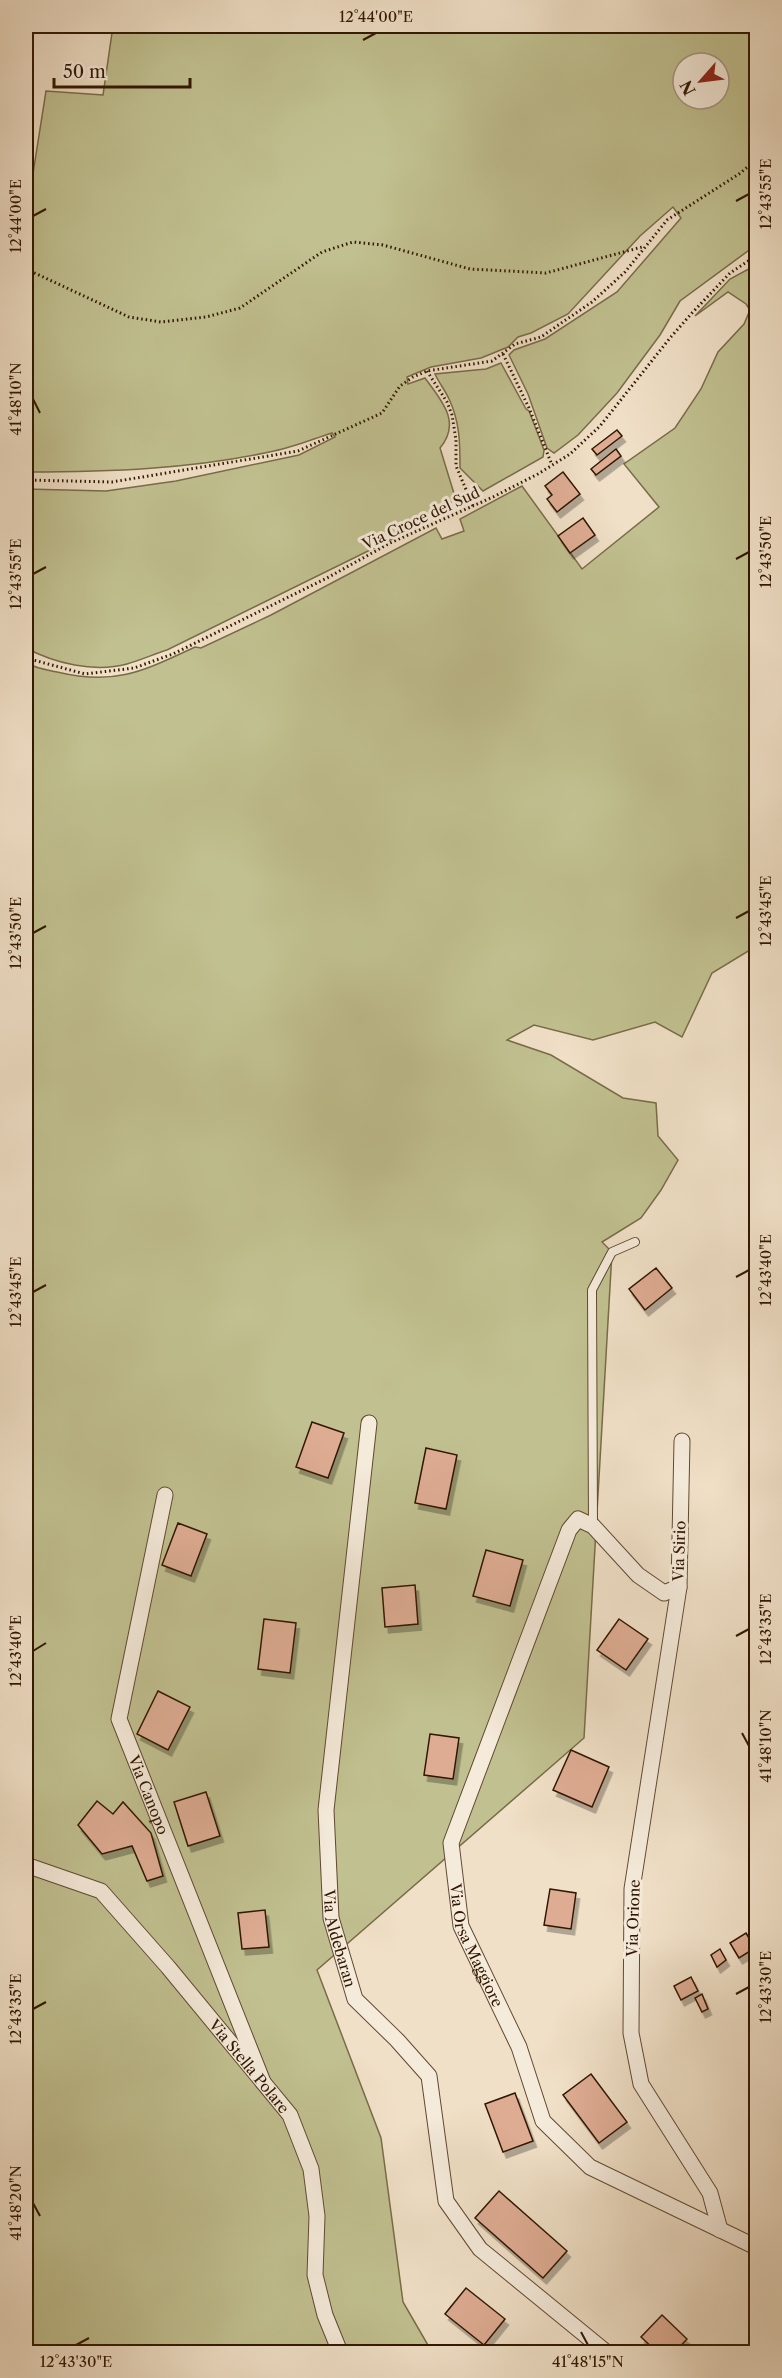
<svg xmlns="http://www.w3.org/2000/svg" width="782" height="2378" font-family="'Libre Caslon Text',serif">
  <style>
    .green { fill: #c1c090; stroke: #796c48; stroke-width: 1.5; fill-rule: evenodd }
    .building { fill: #deac93; stroke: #311701; stroke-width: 1.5; filter: url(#shadow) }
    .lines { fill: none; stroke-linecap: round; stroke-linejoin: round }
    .lane-casing { stroke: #614932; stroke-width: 10 }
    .street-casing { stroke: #614932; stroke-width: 17 }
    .path { stroke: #311701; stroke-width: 3; stroke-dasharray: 1.5 3; stroke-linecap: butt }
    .lane { stroke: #f5ebdb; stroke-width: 8 }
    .street { stroke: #f5ebdb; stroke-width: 15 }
    .ticks { fill: none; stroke: #311701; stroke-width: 2 }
    .labels { text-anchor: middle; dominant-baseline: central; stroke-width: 6; stroke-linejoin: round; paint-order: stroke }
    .street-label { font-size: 15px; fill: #311701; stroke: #f5ebdb }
    .neatline { fill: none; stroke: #311701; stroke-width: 2 }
    .ticks-label { font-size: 15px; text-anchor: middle; fill: #311701 }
  </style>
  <defs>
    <filter id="shadow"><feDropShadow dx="3.5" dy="6" stdDeviation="0" flood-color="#0004"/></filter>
  </defs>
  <rect width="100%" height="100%" fill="#f0e0c7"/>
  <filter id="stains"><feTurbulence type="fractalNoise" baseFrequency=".00333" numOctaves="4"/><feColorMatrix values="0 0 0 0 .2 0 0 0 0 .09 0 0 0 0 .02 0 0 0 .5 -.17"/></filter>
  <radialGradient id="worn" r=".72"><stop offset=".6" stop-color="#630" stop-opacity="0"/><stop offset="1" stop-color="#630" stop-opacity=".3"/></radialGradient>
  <g class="green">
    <path d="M113 26H756V245L680 301 660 335 617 393 578 435 554 453 547 448 528 394 509 355 514 350 545 339 617 292 681 218 673 207 640 236 568 314 531 333 518 337 508 347 481 358 431 367 407 377 408 384 425 378C441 400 462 422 440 448L456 500C443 504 433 510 423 520V524L167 650C154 654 141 660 127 664 94 673 54 663 26 648V489L106 491 176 481 299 455 335 437 332 433C313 439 294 447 274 451 193 469 109 472 26 472V218L46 91 103 95ZM683 63H719V99H683Z"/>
    <path d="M756 265V924L750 950 712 973 682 1037 655 1022 593 1040 534 1025 507 1040 551 1055 623 1098 656 1103 658 1136 678 1160 661 1190 641 1218 602 1242 612 1252 584 1738 317 1970 381 2138 403 2302 432 2352H26V663C35 668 47 670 57 672 116 686 143 671 195 647L201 648 271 615 436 528 442 539 464 531 460 519 522 486 582 569 659 507 624 464 675 428 701 389 718 352 744 324 750 310 746 304 728 292 695 316 730 279Z"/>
    <path d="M501 363 526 409 529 411 544 450 543 457 483 491 460 468C460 444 460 422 449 399 445 390 439 383 435 374L486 369Z"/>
  </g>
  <g class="building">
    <polygon points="617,430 622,436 597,455 592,449"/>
    <polygon points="616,449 621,456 596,475 591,469"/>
    <polygon points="563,472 580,494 557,512 547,499 552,495 545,486"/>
    <polygon points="583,518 595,535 570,553 558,536"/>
    <polygon points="656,1268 672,1288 645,1310 629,1289"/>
    <polygon points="312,1422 344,1433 328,1478 296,1467"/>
    <polygon points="426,1448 457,1455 446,1509 415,1503"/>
    <polygon points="178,1523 207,1534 191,1576 162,1565"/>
    <polygon points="486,1550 523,1560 510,1606 473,1596"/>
    <polygon points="415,1585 418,1624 385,1627 382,1588"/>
    <polygon points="264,1619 296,1623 290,1673 258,1669"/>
    <polygon points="619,1619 648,1639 626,1670 597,1650"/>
    <polygon points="158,1691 190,1707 168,1750 137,1734"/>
    <polygon points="430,1734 459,1738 453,1779 424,1775"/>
    <polygon points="571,1750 609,1767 592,1807 553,1790"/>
    <polygon points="206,1792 220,1836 188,1846 174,1802"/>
    <polygon points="97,1801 113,1814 123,1802 151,1833 163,1876 147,1881 132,1846 102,1854 78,1825"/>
    <polygon points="550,1889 576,1893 571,1929 544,1925"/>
    <polygon points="265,1910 269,1947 242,1949 238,1913"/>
    <polygon points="746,1933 755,1948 739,1958 730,1943"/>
    <polygon points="720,1949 726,1960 717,1967 711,1955"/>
    <polygon points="691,1977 698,1991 681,2000 674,1986"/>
    <polygon points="702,1994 708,2009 702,2012 695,1998"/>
    <polygon points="591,2074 627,2122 599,2143 563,2095"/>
    <polygon points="515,2093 533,2141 503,2152 485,2104"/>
    <polygon points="499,2191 567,2251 543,2278 475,2218"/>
    <polygon points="466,2288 505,2319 484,2345 445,2314"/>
    <polygon points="662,2315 687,2339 675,2352 657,2352 641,2337"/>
  </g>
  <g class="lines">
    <g class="lane-casing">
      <polyline id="lane" points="593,1526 592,1290 612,1252 635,1242"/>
    </g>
    <g class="street-casing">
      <g id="street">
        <path id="s1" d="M369 1423 326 1810 331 1918 355 1999 397 2040 429 2076 446 2201 480 2249 606 2352"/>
        <path id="s2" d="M682 1441 679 1587 664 1593 638 1575 593 1526 578 1519 569 1530 451 1843 461 1926 519 2047 543 2121 590 2167 756 2247"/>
        <path id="s3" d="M165 1495 119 1719 263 2082"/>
        <polyline points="679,1587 632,1889 631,2033 641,2084 710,2193 720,2230"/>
        <path id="s4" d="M26 1865 101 1891 168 1967 290 2115 311 2169 317 2216 315 2275 325 2315 340 2352"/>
      </g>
    </g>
    <g class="path">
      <polyline points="26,269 129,317 161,322 206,317 240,308 322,252 353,242 383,245 470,269 546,273 642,247"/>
      <polyline points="503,354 529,408 552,465"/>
      <polyline points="427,371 447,402 452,415 456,440 456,466 473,506"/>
      <polyline points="26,480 112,482 298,451 382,413 400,386 413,377 427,371 492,361 515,344 541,337 554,328 592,302 625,272 667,220 739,174 756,160"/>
      <polyline points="26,658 85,674 134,668 173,654 327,578 390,543 493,497 538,474 570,454 600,426 670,338 692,313 730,273 756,256"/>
    </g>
    <use href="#lane" class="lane"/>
    <use href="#street" class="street"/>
  </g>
  <path class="ticks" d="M363 40 376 33M736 201 749 194M33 216 46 209M33 399 40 413M736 559 749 552M33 574 46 567M736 918 749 911M33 933 46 926M736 1277 749 1270M33 1292 46 1285M736 1636 749 1629M33 1651 46 1643M742 1733 749 1746M736 1994 749 1987M33 2009 46 2002M33 2203 40 2216M581 2332 588 2345M76 2345 89 2338"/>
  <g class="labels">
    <g class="street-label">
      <text transform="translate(421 518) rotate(-25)">Via Croce del Sud</text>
      <text transform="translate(679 1551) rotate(-88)">Via Sirio</text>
      <text stroke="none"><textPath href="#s3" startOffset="310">Via Canopo</textPath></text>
      <text transform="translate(633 1918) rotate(-88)">Via Orione</text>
      <text stroke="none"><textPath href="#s1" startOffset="519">Via Aldebaran</textPath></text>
      <text stroke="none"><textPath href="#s2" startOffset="732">Via Orsa Maggiore</textPath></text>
      <text stroke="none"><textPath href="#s4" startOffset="309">Via Stella Polare</textPath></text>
    </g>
  </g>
  <rect width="782" height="2378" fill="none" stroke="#f0e0c7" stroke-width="66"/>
  <g transform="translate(701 81) rotate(242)"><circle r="28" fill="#f5ebdb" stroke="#a79684" stroke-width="1.5"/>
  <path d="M0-4.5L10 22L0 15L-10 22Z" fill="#8f2418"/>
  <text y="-9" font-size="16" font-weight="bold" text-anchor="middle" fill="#311701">N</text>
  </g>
  <path d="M54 78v9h136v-9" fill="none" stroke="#311701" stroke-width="3"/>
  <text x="63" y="78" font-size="18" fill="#311701" stroke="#f5ebdb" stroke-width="4.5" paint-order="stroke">50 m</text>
  <rect x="33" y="33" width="716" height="2312" class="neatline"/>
  <g class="ticks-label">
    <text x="376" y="22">12°44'00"E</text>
    <text transform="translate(766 194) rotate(-90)" y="5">12°43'55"E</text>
    <text transform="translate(16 216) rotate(-90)" y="5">12°44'00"E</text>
    <text transform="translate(16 399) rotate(-90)" y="5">41°48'10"N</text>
    <text transform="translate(766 552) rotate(-90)" y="5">12°43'50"E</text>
    <text transform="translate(16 574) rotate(-90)" y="5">12°43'55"E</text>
    <text transform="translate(766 911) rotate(-90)" y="5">12°43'45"E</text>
    <text transform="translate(16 933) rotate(-90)" y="5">12°43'50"E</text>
    <text transform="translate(766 1270) rotate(-90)" y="5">12°43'40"E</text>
    <text transform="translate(16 1292) rotate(-90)" y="5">12°43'45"E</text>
    <text transform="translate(766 1629) rotate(-90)" y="5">12°43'35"E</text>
    <text transform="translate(16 1651) rotate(-90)" y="5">12°43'40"E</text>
    <text transform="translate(766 1746) rotate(-90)" y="5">41°48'10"N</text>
    <text transform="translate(766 1987) rotate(-90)" y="5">12°43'30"E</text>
    <text transform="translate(16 2009) rotate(-90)" y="5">12°43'35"E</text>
    <text transform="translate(16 2203) rotate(-90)" y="5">41°48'20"N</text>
    <text x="76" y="2367">12°43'30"E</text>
    <text x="588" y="2367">41°48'15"N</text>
  </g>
  <rect width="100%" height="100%" filter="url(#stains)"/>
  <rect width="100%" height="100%" fill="url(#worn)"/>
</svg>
